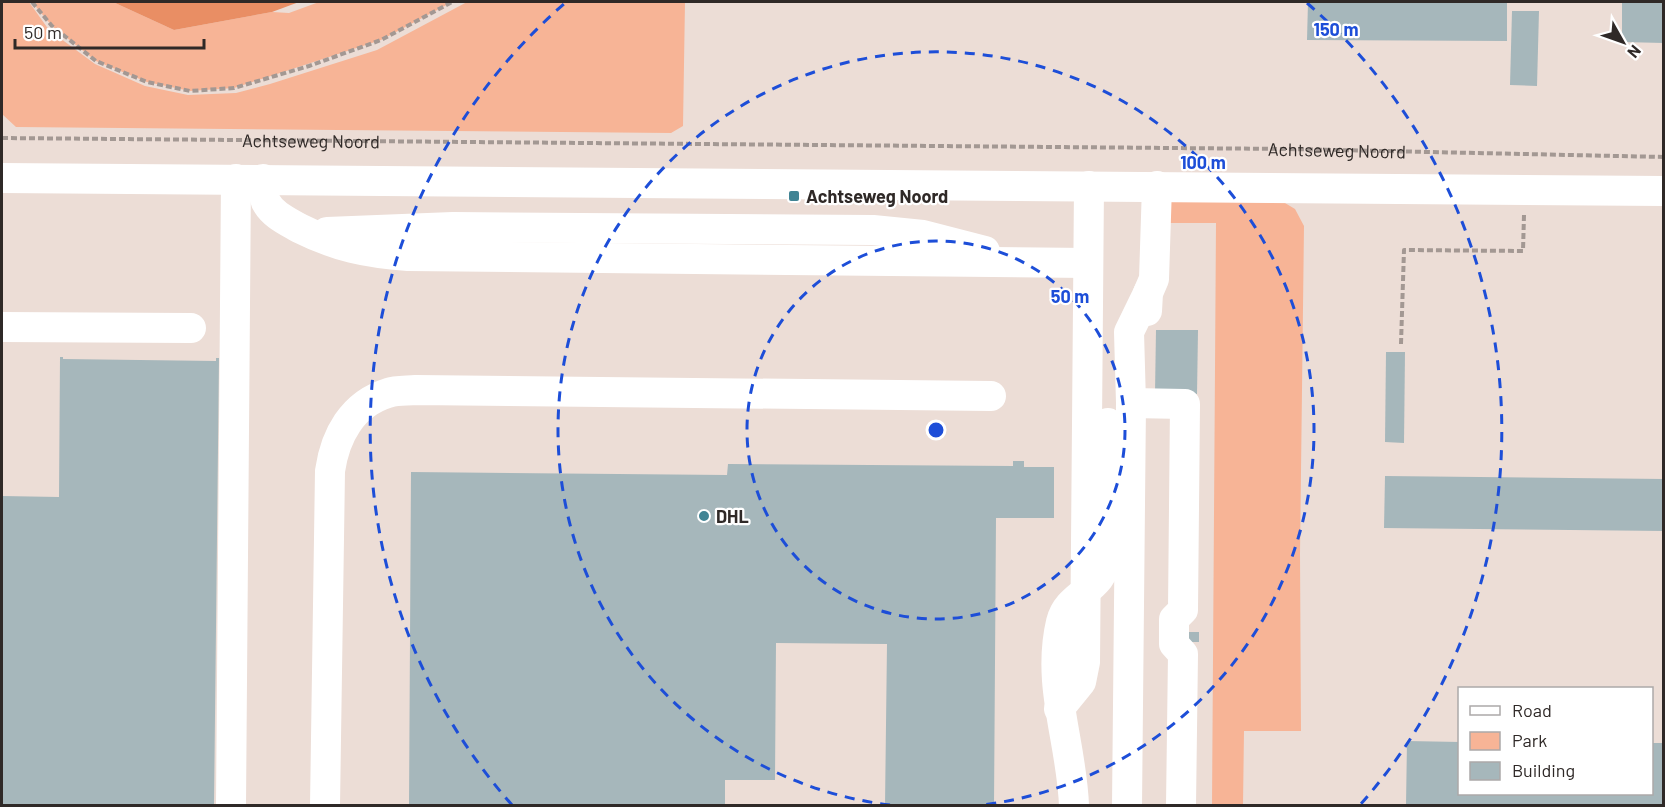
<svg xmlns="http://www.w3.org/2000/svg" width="1665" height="807" font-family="Barlow,sans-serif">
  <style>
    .green { fill: #f7b496 }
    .water { fill: #e98e64 }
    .building { fill: #a6b7bb }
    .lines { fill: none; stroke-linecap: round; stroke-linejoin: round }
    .path { stroke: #a39893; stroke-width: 4; stroke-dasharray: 6 3; stroke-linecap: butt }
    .minor { stroke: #fff; stroke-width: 30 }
    .ring { fill: none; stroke: #1d4ed8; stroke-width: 3; stroke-dasharray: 10 8 }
    .poi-dot { fill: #418494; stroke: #fff; stroke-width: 2 }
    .labels { text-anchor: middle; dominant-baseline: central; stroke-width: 4.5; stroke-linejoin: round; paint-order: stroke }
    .street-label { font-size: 18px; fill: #2f2927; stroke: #fff }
    .poi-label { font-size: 18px; font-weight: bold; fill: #2f2927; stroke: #fff; text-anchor: start }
    .centre { fill: #1d4ed8; stroke: #fff; stroke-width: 3 }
    .ring-label { font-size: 18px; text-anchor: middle; font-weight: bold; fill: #1d4ed8; stroke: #fff; stroke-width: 4.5; stroke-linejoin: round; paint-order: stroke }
  </style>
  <rect width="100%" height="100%" fill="#ecddd6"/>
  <g class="green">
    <polygon points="2,2 29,2 49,30 95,64 145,86 188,95 236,93 270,84 377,50 467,2 685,2 683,126 671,133 16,127 2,114"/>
    <polygon points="32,2 113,2 174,30 272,12 289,13 319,2 452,2 381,40 234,88 190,91 147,82 96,61 52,26"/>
    <polygon points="1171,201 1285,203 1295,209 1304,226 1300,554 1301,731 1244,731 1243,805 1212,805 1216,223 1167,223"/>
  </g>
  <polygon class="water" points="113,2 299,2 272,12 174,30"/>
  <g class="building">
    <polygon points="1308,2 1507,2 1507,41 1307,40"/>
    <polygon points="1622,2 1664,2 1664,43 1622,42"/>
    <polygon points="1512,11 1539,11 1537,86 1510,85"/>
    <polygon points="1156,330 1198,330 1197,394 1155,393"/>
    <polygon points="1386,352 1405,352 1404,443 1385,442"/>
    <polygon points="60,357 63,357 63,359 216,361 216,358 219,358 214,806 2,806 2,496 59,497"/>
    <polygon points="1013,461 1024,461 1024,467 1054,467 1054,518 996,518 994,806 885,806 887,644 776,643 775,780 725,780 725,806 409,806 411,472 727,475 728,464 1013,466"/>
    <polygon points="1385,476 1664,479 1664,531 1384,528"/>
    <rect x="1180" y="632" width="19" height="10"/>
    <polygon points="1407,741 1460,742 1460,794 1652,794 1652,743 1664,743 1664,806 1406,806"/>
  </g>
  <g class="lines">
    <g class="path">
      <polyline points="32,2 52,26 96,61 147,82 190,91 234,88 309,66 381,40 452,2"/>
      <path id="s1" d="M2 138 1289 149 1664 157"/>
      <polyline points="1401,344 1404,250 1523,251 1524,215"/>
    </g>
    <g class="minor">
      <polyline points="2,178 1664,191"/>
      <path d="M263 179C263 186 263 195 266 202 273 215 287 221 299 228 337 247 366 253 408 256L1088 263"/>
      <polyline points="327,232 453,227 873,230 923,235 985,251"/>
      <polyline points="1147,311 1148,293 1154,279 1157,186"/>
      <polyline points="2,327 191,328"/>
      <polyline points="1131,403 1185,404 1183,610 1174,619 1174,644 1183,654 1181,806"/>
      <polyline points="1059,709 1081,682 1085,662 1089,186"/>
      <polyline points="231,806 236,179"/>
      <path d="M325 806 330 471C335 436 352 404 388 393 397 390 407 391 416 390L991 396"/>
      <path d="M1074 806C1072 743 1046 685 1061 622 1066 600 1087 594 1099 578 1105 570 1106 561 1108 552V423"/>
      <polyline points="1127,806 1131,403 1129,332 1148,293"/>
    </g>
  </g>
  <g class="ring">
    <circle cx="936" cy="430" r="189"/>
    <path d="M890 805A378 378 0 1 1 982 805"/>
    <path d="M512 805A566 566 0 0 1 565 3M1307 3A566 566 0 0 1 1360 805"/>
  </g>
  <g class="poi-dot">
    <rect x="788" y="190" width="12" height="12" rx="3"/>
    <circle cx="704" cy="516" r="6"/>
  </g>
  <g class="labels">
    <g class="street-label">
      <text stroke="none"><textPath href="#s1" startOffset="309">Achtseweg Noord</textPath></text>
      <text stroke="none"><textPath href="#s1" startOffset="1335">Achtseweg Noord</textPath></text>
    </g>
    <g class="poi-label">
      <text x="806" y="196">Achtseweg Noord</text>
      <text x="716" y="516">DHL</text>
    </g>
  </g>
  <circle cx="936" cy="430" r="9" class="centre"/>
  <g class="ring-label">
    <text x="1336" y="36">150 m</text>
    <text x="1203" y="169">100 m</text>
    <text x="1070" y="303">50 m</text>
  </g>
  <rect width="1665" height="807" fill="none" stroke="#2f2927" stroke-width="6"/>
  <rect x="1458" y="687" width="195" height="108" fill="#ffffff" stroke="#aca9a9" stroke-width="1.5"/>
  <rect x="1470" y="706" width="30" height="9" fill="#ffffff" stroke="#aca9a9" stroke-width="1.5"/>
  <text x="1512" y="717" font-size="18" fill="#2f2927">Road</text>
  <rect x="1470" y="732" width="30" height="18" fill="#f7b496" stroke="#aca9a9" stroke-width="1.5"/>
  <text x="1512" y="747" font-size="18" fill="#2f2927">Park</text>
  <rect x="1470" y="762" width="30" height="18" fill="#a6b7bb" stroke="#aca9a9" stroke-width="1.5"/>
  <text x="1512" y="777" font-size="18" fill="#2f2927">Building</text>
  <g transform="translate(1623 42) rotate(130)" stroke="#ffffff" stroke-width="4.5" paint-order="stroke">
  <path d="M0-4.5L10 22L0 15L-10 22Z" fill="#2f2927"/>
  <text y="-9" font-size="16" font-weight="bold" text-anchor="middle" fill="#2f2927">N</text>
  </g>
  <path d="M15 39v9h189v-9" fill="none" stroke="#2f2927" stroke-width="3"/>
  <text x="24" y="39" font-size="18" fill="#2f2927" stroke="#ffffff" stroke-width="4.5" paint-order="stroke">50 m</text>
</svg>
